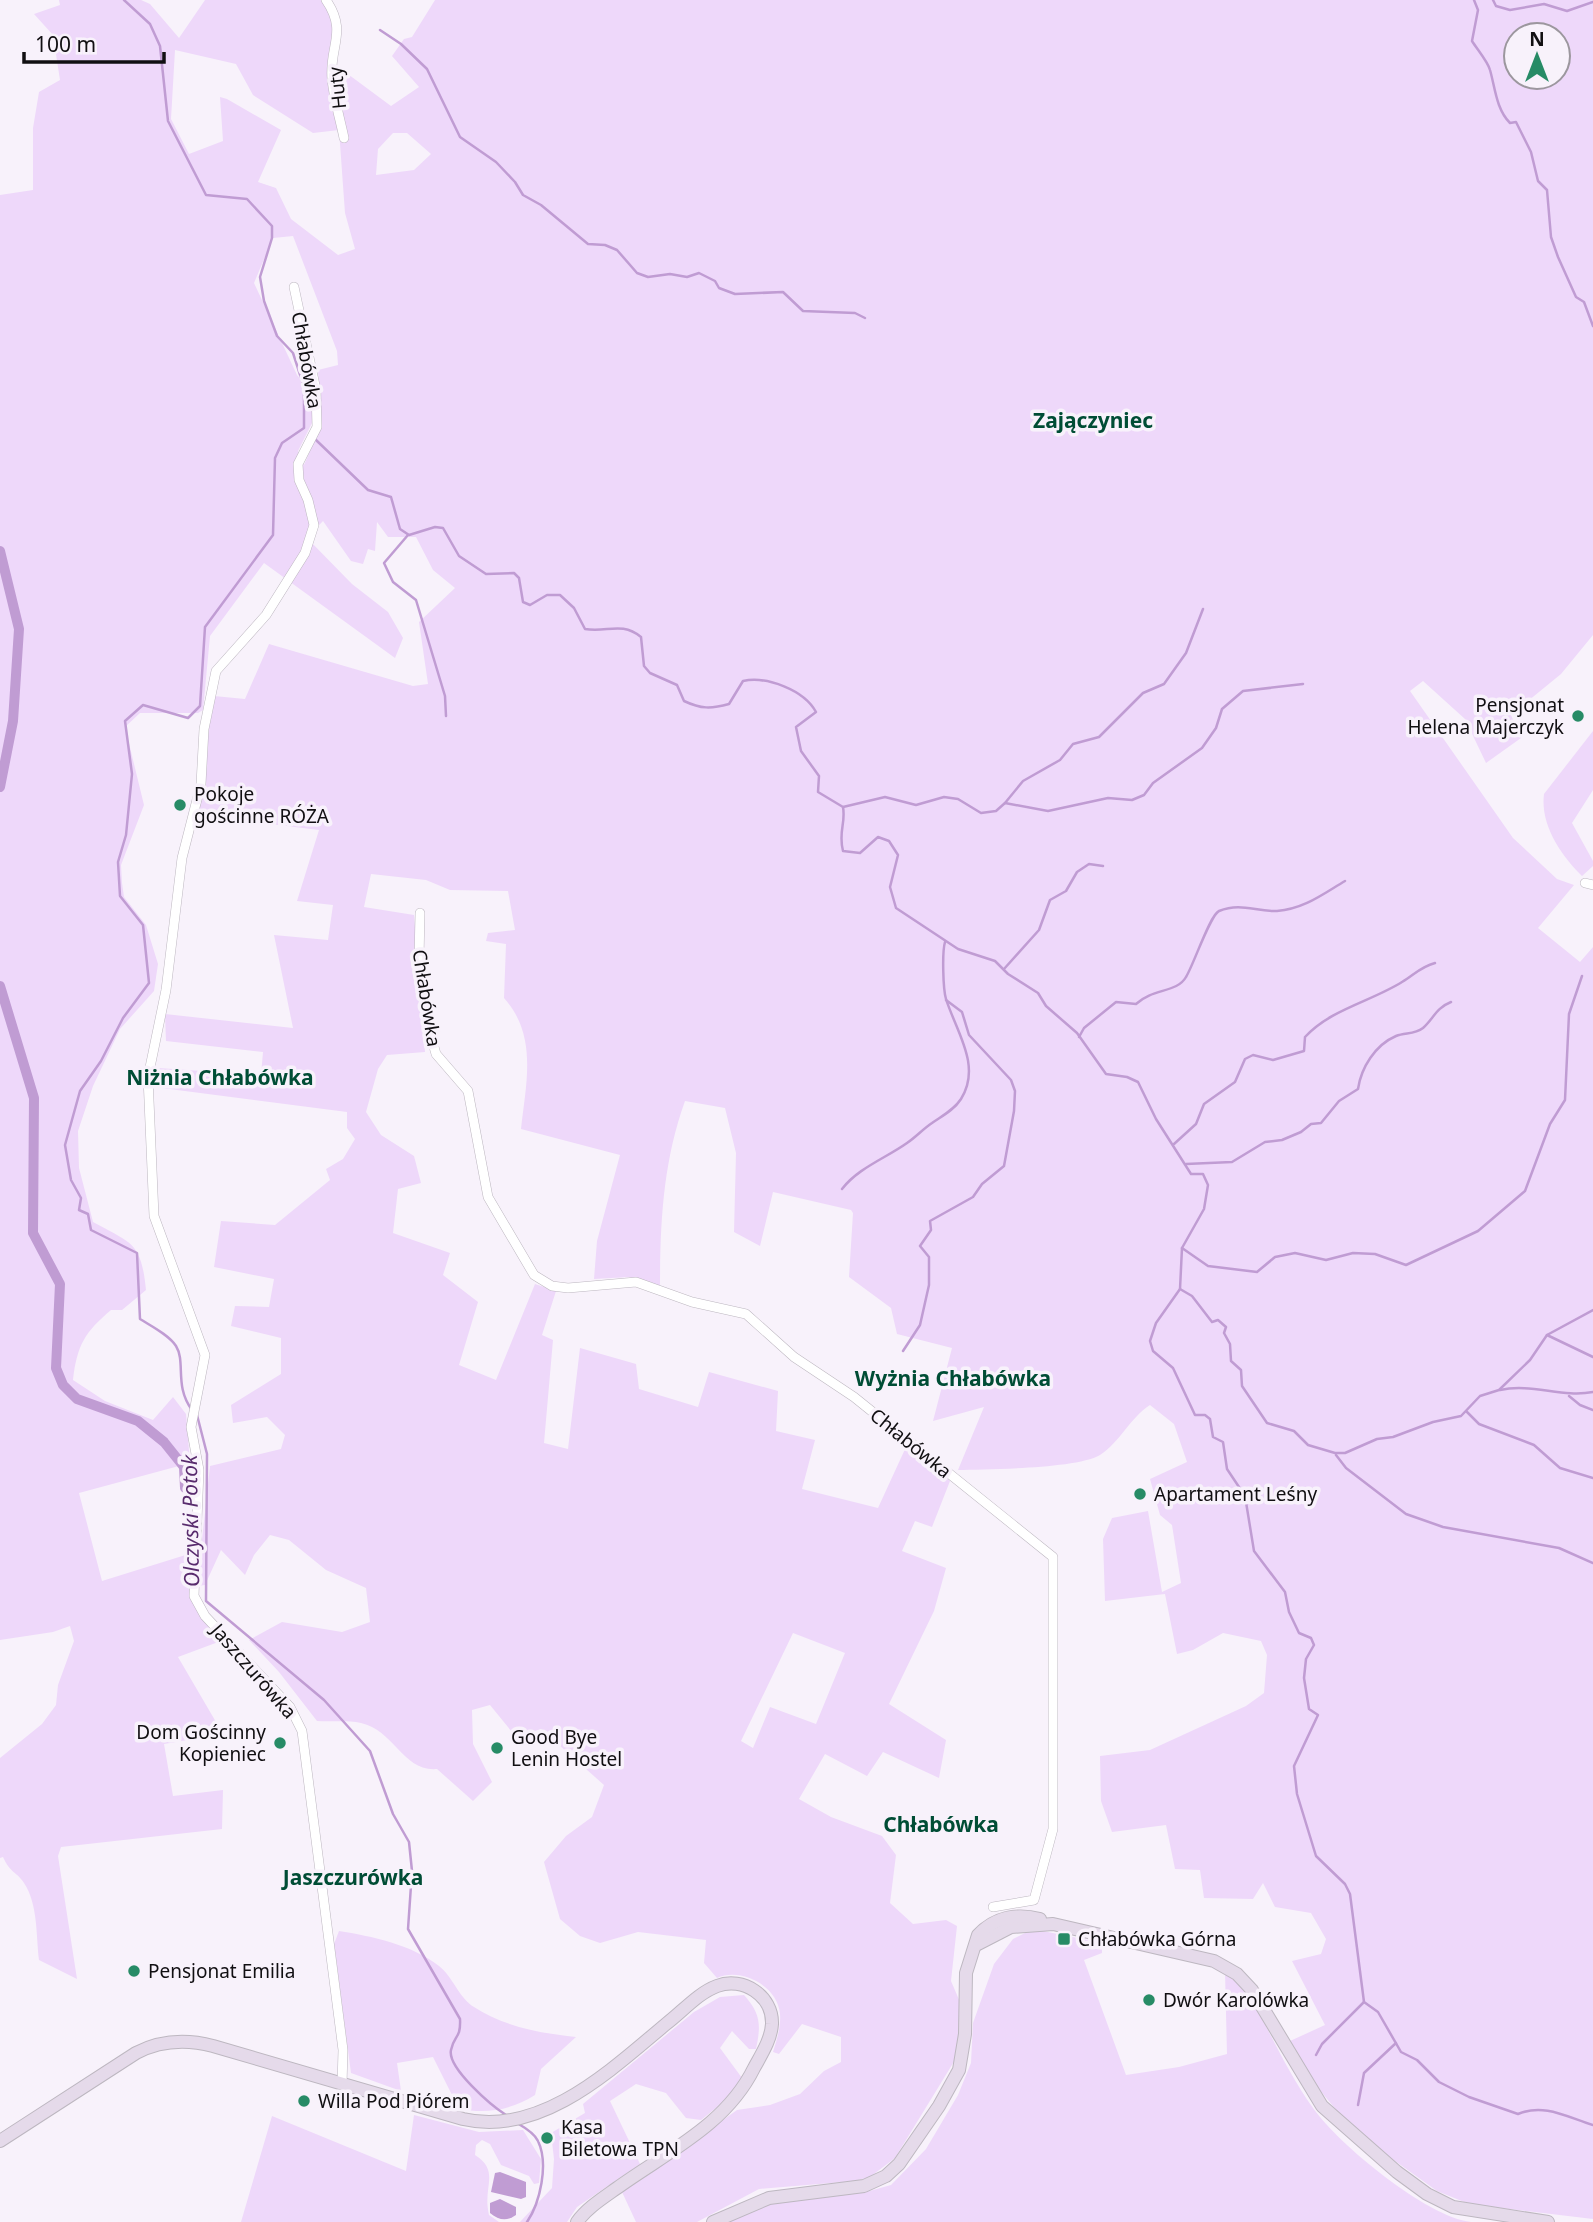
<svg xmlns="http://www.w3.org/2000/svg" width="1593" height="2222" font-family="'Noto Sans',sans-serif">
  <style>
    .green { fill: #eed8fa; fill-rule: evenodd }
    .water { fill: #c09cd3 }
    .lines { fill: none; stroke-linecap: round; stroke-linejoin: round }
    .stream { stroke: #c09cd3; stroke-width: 2.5 }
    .canal { stroke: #c09cd3; stroke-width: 10 }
    .street-casing { stroke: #bdb7c0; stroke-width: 10 }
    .secondary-casing { stroke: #bdb7c0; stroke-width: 14 }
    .street { stroke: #fff; stroke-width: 9 }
    .secondary { stroke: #e5daea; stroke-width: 12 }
    .poi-dot { fill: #278b66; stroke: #f8f2fb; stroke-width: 2.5 }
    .labels { text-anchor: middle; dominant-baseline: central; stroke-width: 7; stroke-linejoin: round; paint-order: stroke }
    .street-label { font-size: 19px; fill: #110f12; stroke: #f8f2fb }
    .poi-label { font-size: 19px; fill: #110f12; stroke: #f8f2fb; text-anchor: start }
    .neighbourhood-label { font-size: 21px; font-weight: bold; fill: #004d35; stroke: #f8f2fb }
    .water-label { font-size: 21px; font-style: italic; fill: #582b6d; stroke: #f8f2fb }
  </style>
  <rect width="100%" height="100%" fill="#f8f2fb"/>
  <g class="green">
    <path d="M59 0H141L150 4 179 38 205 0H321L334 19 337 66 391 106 419 87 392 56 404 39 412 37 435 0H1593V635L1561 674 1511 715 1521 738 1486 763 1465 719 1423 681 1410 691 1513 838 1557 879 1574 885 1538 928 1580 962 1593 947V2219L1469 2204 1437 2191 1370 2143 1342 2117 1314 2083 1290 2041 1325 2025 1292 1961 1321 1954 1326 1939 1311 1913 1275 1907 1263 1883 1253 1899 1204 1898 1200 1870 1175 1869 1166 1825 1112 1832 1101 1801 1100 1756 1150 1750 1246 1706 1264 1693 1267 1655 1261 1641 1223 1633 1193 1650 1177 1654 1165 1594 1105 1601 1103 1539 1112 1518 1148 1511 1162 1592 1181 1583 1172 1525 1160 1515 1150 1479 1187 1462 1174 1424 1150 1405C1130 1418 1120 1442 1100 1455 1076 1469 989 1469 958 1470L984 1407 933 1421 952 1348 897 1334 891 1308 849 1277 853 1213 851 1210 773 1192 760 1246 734 1232 736 1153 725 1108 685 1101C663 1162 660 1223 660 1288L629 1277 594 1279 597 1241 620 1155 521 1129C526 1083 538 1036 504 998L506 944 486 941 488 933 515 930 508 891 450 890 426 880 371 874 364 907 414 915 425 1052 387 1055 378 1069 366 1112 381 1135 414 1156 421 1183 398 1189 393 1233 450 1253 443 1275 478 1302 459 1365 496 1380 535 1284 556 1291 542 1335 553 1340 544 1443 568 1449 580 1348 636 1364 639 1389 698 1407 709 1372 778 1391 776 1431 815 1440 802 1489 878 1508 906 1447 950 1481 932 1527 915 1521 902 1551 946 1568 934 1611 889 1704 946 1740 939 1778 883 1752 867 1776 825 1754 799 1799 831 1817 882 1836 896 1855 890 1903 913 1924 946 1920 957 1926 951 1981 960 2002V2033L955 2060 895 2158 870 2177 855 2181 759 2189 697 2222H636L622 2192 737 2110 770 2105 800 2094 824 2071 841 2062V2037L802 2024 779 2054 773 2052C777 2039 781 2027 780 2014 778 1986 741 1967 717 1978L704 1963 706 1940 638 1932 600 1943 580 1936 560 1919 544 1862 566 1836 592 1817 604 1785 541 1729 516 1737 490 1705 472 1710 473 1744 492 1782 473 1801 437 1769C403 1772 394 1730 361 1723 348 1720 331 1722 317 1721L279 1672 249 1640 282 1622 342 1632 370 1622 366 1588 326 1570 289 1540 270 1535 254 1555 245 1575 221 1550 205 1585 197 1586 210 1466 281 1449 285 1435 267 1417 233 1423 231 1405 281 1374V1338L231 1326 235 1306 269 1307 274 1279 214 1267 221 1221 275 1225 330 1180 326 1169 343 1159 355 1139 347 1128V1112L154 1087 158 1068 261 1075 263 1052 166 1041 165 1014 293 1028 274 935 328 940 333 905 297 901 319 830 196 815 206 732 214 696 245 699 269 644 413 686 428 684 419 622 455 588 433 570 416 537H388L377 522 375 551 368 549 363 564 351 561 323 521 307 538 352 584 388 612 403 638 395 658 264 563 210 636 203 710 198 713H140L125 727 144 805 121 865 122 883 124 897 146 925 158 964 154 991 120 1029 93 1086 78 1131 79 1168 93 1222C133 1244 141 1242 146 1290L122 1310H111C85 1332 77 1345 73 1380L105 1401 153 1420 173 1397 186 1414 190 1463 79 1493 102 1581 192 1553C188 1604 189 1600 221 1641L178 1657 223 1734 164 1744 173 1796 223 1790 222 1829 61 1847 58 1856 77 1979 39 1960C36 1935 38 1904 24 1883 17 1872 10 1873 3 1857L0 1858V1758L42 1724 56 1705 58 1685 74 1641 70 1626 53 1632 0 1640V195L33 190V128L39 92 60 80 53 35 34 14 60 5ZM1516 35H1558V77H1516ZM175 50 236 64 253 95 313 133 339 130 345 213 355 249 338 255 291 219 276 188 258 182 281 130 227 99 220 97 223 141 189 154 171 119ZM393 133H407L431 154 414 170 376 175 378 149ZM293 236 337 351 338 365 318 370 320 428 304 465 298 451 312 423 313 394 297 375 254 283 273 238ZM793 1633 845 1653 816 1724 770 1707 753 1748 741 1741Z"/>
    <path d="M1593 731V790L1572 823 1593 861V866L1582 876C1561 855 1540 825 1544 794Z"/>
    <path d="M1033 1929 1102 1943V1953L1084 1960 1126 2075 1179 2067 1227 2054 1225 1972 1248 1992C1269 2030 1287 2072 1313 2108 1339 2145 1427 2217 1471 2222H726L762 2204 792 2197 866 2192 891 2185 926 2149 958 2095 971 2063 973 2023 994 1964 1013 1939Z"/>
    <path d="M339 1931C371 1936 413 1945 439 1966 453 1977 459 1998 474 2007 505 2027 540 2033 576 2037L541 2069 535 2095C511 2110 488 2114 459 2109L433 2057 397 2063 401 2091 351 2073 334 1944Z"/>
    <path d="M744 1995C761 2014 761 2025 756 2049H749L732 2031 720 2048 742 2078 722 2103 701 2120 686 2118 666 2093 636 2084 610 2101 640 2164 577 2207 567 2222H520L552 2188 554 2159 551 2133 585 2113 583 2104 694 2012 720 1997Z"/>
    <path d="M414 2115 479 2132 523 2130 541 2159 539 2183 534 2184 529 2176 501 2165 490 2144 482 2140 476 2145 475 2155C501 2172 482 2186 489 2215L499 2222H241L272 2116 406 2171Z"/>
  </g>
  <g class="water">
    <polygon points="500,2172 526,2182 526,2197 521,2199 491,2192 495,2173"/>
    <path d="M500 2199 516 2207V2215C506 2222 499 2220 490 2213V2203Z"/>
  </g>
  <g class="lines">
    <g class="stream">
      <path d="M124 0 150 24 160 46 168 121 206 195 247 199 272 226V238L260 277 264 301 277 336 293 353 304 387V428L282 443 275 458 273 535 205 627 200 706 188 718 143 705 125 721 132 774 126 835 118 862 120 896 143 925 149 983 123 1018 101 1061 80 1091 65 1145 71 1180 81 1198 79 1210 88 1214 91 1230 137 1253 140 1319C151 1326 169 1335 176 1346 186 1362 174 1386 192 1410"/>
      <path d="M1474 0 1478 10 1472 41C1477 49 1488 62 1490 70 1495 87 1496 109 1510 123L1516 122 1531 152 1538 181 1547 190 1551 237 1558 257 1576 297 1584 302 1593 326"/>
      <polyline points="1493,0 1496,6 1510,10 1544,4 1567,11 1593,2"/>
      <polyline points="380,30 401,44 427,69 460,137 496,162 515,182 523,195 541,205 588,244 605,245 617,250 637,273 648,277 670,274 687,277 699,273 715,281 719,288 735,294 783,292 803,311 855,313 865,318"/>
      <path d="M316 440 368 490 391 497 400 529 409 535 435 527 443 528 459 556 486 574 514 573 519 578 523 602 530 605 547 595H560L574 608 585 629C607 633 621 621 641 637L644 666 650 673 677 685 684 701C701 709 711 709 729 704L743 681C767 676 804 690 816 712L796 727 801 751 819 776 818 792 843 807C846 823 838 832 843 851L860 853 878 837 889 841 898 855 890 887 896 908 958 949 995 961 1008 974 1038 993 1046 1006 1077 1033 1106 1074 1127 1077 1138 1082 1156 1119 1191 1174H1203L1208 1185 1204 1209 1182 1248 1180 1289 1156 1323 1150 1341 1153 1351 1173 1368 1195 1415H1205L1210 1419 1213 1437 1223 1442 1227 1469 1245 1496 1254 1551 1285 1592 1289 1612 1299 1633 1311 1638 1314 1645 1306 1659 1304 1678 1309 1709 1318 1715 1294 1766 1297 1794 1316 1856 1345 1884 1350 1894 1364 2002 1378 2012 1401 2052 1417 2060 1439 2082 1469 2097 1518 2114C1544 2103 1567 2117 1593 2125"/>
      <polyline points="408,535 384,563 393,582 416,600 445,696 446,716"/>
      <polyline points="1005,803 1023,781 1060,760 1073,744 1099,737 1143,693 1164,684 1186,653 1203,609"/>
      <polyline points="843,807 885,797 916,805 944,797 958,799 981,813 996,811 1005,803 1048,811 1108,798 1132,800 1144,795 1153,783 1202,748 1216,728 1222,709 1243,691 1303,684"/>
      <polyline points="1004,969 1039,930 1050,900 1066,891 1077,872 1089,864 1103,866"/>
      <path d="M1079 1037 1084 1028 1116 1002 1136 1004C1153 988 1177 993 1186 977 1194 964 1210 915 1219 911 1241 902 1256 912 1277 911 1304 909 1323 894 1345 881"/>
      <path d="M1174 1144 1196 1124 1204 1104 1235 1082 1245 1059 1253 1055 1273 1060 1304 1051 1305 1037C1331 1009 1370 1002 1402 982 1414 975 1420 967 1435 963"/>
      <path d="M1186 1164 1232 1162 1265 1142 1282 1140 1301 1132 1311 1124 1321 1123 1339 1101 1358 1089C1361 1068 1375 1045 1396 1036 1405 1032 1414 1035 1423 1028 1434 1018 1436 1008 1451 1002"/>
      <path d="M842 1189C858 1168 886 1158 907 1143 916 1137 923 1129 932 1123 942 1116 954 1110 961 1099 982 1066 956 1031 946 999 943 989 942 952 945 942"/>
      <polyline points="1182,1248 1208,1266 1257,1272 1275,1257 1295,1253 1326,1260 1353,1253 1375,1254 1406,1265 1478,1231 1525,1191 1550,1124 1565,1100 1569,1014 1582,976"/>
      <polyline points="1180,1289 1192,1296 1212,1322 1218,1320 1226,1327 1224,1333 1230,1344 1231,1361 1241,1370 1242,1386 1267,1423 1294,1431 1308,1445 1335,1453 1345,1453 1377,1439 1393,1437 1433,1422 1461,1416 1480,1396 1499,1390 1530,1360 1547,1335 1593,1310"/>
      <polyline points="1547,1335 1593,1357"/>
      <polyline points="903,1351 920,1325 929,1285 929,1257 920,1246 931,1230 930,1221 973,1197 982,1184 1004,1166 1014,1111 1015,1091 1011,1080 969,1035 962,1012 946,1000"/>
      <path d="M1500 1390C1532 1383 1562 1398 1593 1392"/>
      <polyline points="1569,1396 1580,1405 1593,1410"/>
      <polyline points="1467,1412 1479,1424 1534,1445 1560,1468 1593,1478"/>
      <path d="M197 1415 207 1454 206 1601 324 1700 370 1751 393 1814 409 1842 412 1871 408 1929 460 2019C461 2039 454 2035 451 2050 447 2068 492 2106 506 2115"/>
      <polyline points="1336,1455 1346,1468 1406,1514 1443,1527 1559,1548 1593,1563"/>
      <polyline points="1316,2055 1322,2044 1364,2002"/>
      <polyline points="1358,2105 1364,2073 1396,2043"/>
      <path d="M517 2123C524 2127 535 2134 538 2141 549 2164 540 2203 527 2222"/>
    </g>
    <g class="canal">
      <polyline points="0,551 19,629 13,721 0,787"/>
      <polyline points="0,986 34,1098 33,1233 60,1284 56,1368 63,1385 77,1399 138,1421 164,1442 184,1467 185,1488 190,1488"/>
    </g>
    <g class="street-casing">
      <g id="street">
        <path d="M326 0C348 32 329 46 332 79 334 99 340 119 344 138"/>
        <polyline points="294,287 316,390 317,427 298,464 299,480 308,500 314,525 305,553 266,615 216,671 204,729 201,784 182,858 166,990 148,1077 154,1216 205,1355 191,1427 199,1470 194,1596 205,1616 290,1707 302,1731 343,2050 342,2085"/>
        <polyline points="1585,883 1593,885"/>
        <polyline points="420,913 419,959 429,1029 436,1054 468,1091 488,1197 534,1275 552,1286 568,1288 636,1282 692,1302 746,1314 794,1357 854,1397 1053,1557 1053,1829 1034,1900 993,1907"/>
      </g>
    </g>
    <g class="secondary-casing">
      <g id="secondary">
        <polyline points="978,1944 1011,1927 1053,1924 1214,1961 1237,1974 1252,1990 1322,2106 1397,2172 1427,2194 1453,2207 1548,2222"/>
        <path d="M0 2141 136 2053C161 2040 186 2039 213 2046L463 2119C541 2137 611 2070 666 2024 682 2012 698 1993 717 1986 743 1976 773 1996 772 2024 771 2040 761 2055 754 2068 726 2125 667 2152 617 2188 603 2198 587 2208 577 2222"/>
        <path d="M713 2222 769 2198 864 2186 886 2176 899 2164 939 2106 959 2070 965 2034 966 1973 978 1935C995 1917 1017 1913 1040 1919"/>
      </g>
    </g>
    <use href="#street" class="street"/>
    <use href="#secondary" class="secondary"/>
  </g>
  <g class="poi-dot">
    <circle cx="1578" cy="716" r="7"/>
    <circle cx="180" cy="805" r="7"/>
    <circle cx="1140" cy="1494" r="7"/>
    <circle cx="280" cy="1743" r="7"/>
    <circle cx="497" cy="1748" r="7"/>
    <rect x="1057" y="1932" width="14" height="14" rx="3.5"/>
    <circle cx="134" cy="1971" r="7"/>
    <circle cx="1149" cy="2000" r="7"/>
    <circle cx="304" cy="2101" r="7"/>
    <circle cx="547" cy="2138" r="7"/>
  </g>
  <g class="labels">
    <g class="street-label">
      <text transform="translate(337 88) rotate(-96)">Huty</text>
      <text transform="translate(307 360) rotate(80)">Chłabówka</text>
      <text transform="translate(427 998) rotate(81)">Chłabówka</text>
      <text transform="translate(911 1443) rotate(39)">Chłabówka</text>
      <text transform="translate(254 1671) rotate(49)">Jaszczurówka</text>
    </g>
    <g class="poi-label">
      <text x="1564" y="705" text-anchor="end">Pensjonat<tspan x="1564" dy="22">Helena Majerczyk</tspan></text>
      <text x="194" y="794">Pokoje<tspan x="194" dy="22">gościnne RÓŻA</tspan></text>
      <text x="1154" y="1494">Apartament Leśny</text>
      <text x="266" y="1732" text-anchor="end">Dom Gościnny<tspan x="266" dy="22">Kopieniec</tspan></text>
      <text x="511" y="1737">Good Bye<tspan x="511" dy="22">Lenin Hostel</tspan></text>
      <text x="1078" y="1939">Chłabówka Górna</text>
      <text x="148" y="1971">Pensjonat Emilia</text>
      <text x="1163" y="2000">Dwór Karolówka</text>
      <text x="318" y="2101">Willa Pod Piórem</text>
      <text x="561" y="2127">Kasa<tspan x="561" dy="22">Biletowa TPN</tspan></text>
    </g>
    <g class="neighbourhood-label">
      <text x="1093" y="420">Zajączyniec</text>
      <text x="220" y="1077">Niżnia Chłabówka</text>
      <text x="953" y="1378">Wyżnia Chłabówka</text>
      <text x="941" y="1824">Chłabówka</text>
      <text x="353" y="1877">Jaszczurówka</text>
    </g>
    <g class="water-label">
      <text transform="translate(190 1521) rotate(-91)">Olczyski Potok</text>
    </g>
  </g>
  <g transform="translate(1537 56)"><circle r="33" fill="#f8f2fb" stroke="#9c979e" stroke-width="2"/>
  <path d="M0-5L12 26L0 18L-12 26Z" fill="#278b66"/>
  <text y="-10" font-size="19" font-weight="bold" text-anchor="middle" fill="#110f12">N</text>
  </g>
  <path d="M24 52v10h140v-10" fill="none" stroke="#110f12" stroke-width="3.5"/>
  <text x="35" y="52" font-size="21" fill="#110f12" stroke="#f8f2fb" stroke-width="5" paint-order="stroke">100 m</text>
</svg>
